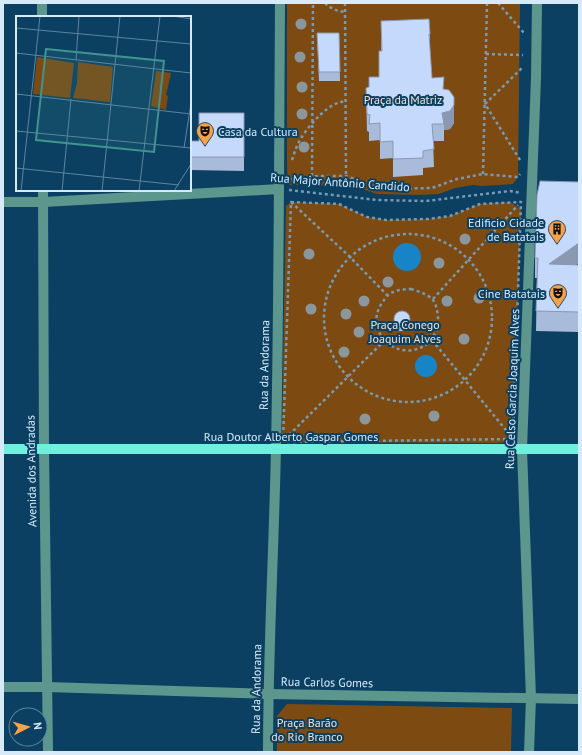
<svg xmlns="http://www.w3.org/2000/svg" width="582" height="755" font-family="'PT Sans',sans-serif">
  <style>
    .green { fill: #7d4b11 }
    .water { fill: #1784c8 }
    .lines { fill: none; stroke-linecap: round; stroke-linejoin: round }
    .path { stroke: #789ab3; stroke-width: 2.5; stroke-dasharray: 3 3; stroke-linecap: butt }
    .minor { stroke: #5d968d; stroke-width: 10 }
    .major { stroke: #70efde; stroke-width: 10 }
    .tree { fill: #8b979d }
    .wall { fill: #a9bbda }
    .shaded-wall { fill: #8a98b1 }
    .building { fill: #c5d9fd; stroke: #8a98b1 }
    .labels { text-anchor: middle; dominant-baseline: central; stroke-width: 4; stroke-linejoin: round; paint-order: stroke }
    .park-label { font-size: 12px; fill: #f4dfcd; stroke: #0b4062 }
    .poi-label { font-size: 12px; fill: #d7eafa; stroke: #0b4062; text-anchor: end }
    .street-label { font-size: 12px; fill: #d7eafa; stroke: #0b4062 }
    .inset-road { fill: none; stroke: #5d849f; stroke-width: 1 }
    .view { fill: #419391; fill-opacity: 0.15; stroke: #419391; stroke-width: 2 }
    .inset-edge { fill: none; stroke: #d7eafa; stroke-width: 2 }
  </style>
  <rect width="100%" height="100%" fill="#0b4062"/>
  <g class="green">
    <polygon points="287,3 520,3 518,177 513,184 482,186 473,185 455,188 439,194 418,195 377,194 353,186 288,185 287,166"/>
    <polygon points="291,202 339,204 367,217 386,220 428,219 450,216 480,204 510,202 521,209 513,439 509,442 497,443 289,442 282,433 286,206"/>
    <polygon points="287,704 512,708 511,752 277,752 277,716"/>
  </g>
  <g class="water">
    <circle cx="407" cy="257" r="14"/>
    <circle cx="426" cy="366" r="11"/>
  </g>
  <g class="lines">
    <g class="path">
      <path d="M325 3C331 9 337 11 345 12"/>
      <polyline points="345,3 346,176"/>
      <polyline points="498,3 524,33"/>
      <polyline points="486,54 523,55"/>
      <path d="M292 160C293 157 294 154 295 151 300 135 319 113 333 105 337 103 341 102 346 101"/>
      <polyline points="520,160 485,104 523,67"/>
      <polyline points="483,174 487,3"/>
      <polyline points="312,176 313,3"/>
      <polyline points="291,179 318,176 346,176 384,189 432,188 457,179 483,174 518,177 520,174"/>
      <polyline points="289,190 377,200 426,201 510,191 521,193"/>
      <polygon points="291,202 339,204 367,217 386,220 428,219 450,216 480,204 521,202 513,439 289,442 283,441"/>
      <polyline points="291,202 349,256 387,295"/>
      <circle cx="408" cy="318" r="84"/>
      <path d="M411 289C417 291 428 294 433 300 438 307 440 324 436 332 434 334 433 338 431 340 429 343 425 346 422 347 393 361 364 329 382 303 384 300 386 297 388 295 394 290 403 289 411 289Z"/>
      <polyline points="433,299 518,205"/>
      <polyline points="432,340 510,435"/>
      <polyline points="289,435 384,341"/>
    </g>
    <g class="minor">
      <polyline points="42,3 42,17"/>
      <polyline points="43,190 44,449 48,752"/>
      <polyline points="3,202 44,202 279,189"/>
      <polyline points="3,687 47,687 268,694 579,699"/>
      <path d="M268 752C268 650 274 549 276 447 279 299 279 151 280 3"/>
      <polyline points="529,752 531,698 522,449 536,78 537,3"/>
    </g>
    <polyline class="major" points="3,449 579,449"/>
  </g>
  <g class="tree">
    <circle cx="301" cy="24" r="5.5"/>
    <circle cx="300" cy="57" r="5.5"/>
    <circle cx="302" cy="87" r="5.5"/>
    <circle cx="302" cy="114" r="5.5"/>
    <circle cx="304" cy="147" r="5.5"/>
    <circle cx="465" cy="239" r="5.5"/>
    <circle cx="309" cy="254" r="5.5"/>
    <circle cx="439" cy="263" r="5.5"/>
    <circle cx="388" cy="282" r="5.5"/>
    <circle cx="479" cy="298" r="5.5"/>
    <circle cx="364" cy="301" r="5.5"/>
    <circle cx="447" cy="301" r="5.5"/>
    <circle cx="311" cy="309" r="5.5"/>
    <circle cx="346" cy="314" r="5.5"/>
    <circle cx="359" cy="332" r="5.5"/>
    <circle cx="464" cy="339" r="5.5"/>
    <circle cx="344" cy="352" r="5.5"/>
    <circle cx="434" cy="416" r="5.5"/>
    <circle cx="365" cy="419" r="5.5"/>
  </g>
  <g class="wall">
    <polygon points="381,21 430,34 430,51 432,78 444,89 454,114 454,123 450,129 444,130 444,141 433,141 434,167 423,168 423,175 393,177 393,158 380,159 380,140 369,141 369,132 367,131 366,88 369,87 379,77 381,51"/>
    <polygon points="317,33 339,33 340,81 319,81"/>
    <polygon points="244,113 244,171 190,170 190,141 199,141"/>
    <polygon points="540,181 576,265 579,265 579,332 536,331 537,278 535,278 535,258"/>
    <polygon points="394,316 410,326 406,330 404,331 399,331 395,328 394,326"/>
  </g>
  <g class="shaded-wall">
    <polygon points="454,97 454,123 450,129 444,130 444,124 442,113"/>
    <polygon points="579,243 579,263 549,285 549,264"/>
    <polygon points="410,321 410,326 406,330 404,331 404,327"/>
  </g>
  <g class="building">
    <polygon points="429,19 430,34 429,34 432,78 444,77 443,89 449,90 454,97 454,105 450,111 442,113 444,124 432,124 434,149 423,151 423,158 393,159 393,141 380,142 380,123 369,124 370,115 367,114 366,88 369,87 369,77 379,77 379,51 382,51 381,21"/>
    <polygon points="317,33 339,33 340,72 319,72"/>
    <polygon points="199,113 244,113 244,157 190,157 190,141 199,141"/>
    <polygon points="540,181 579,182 579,243 549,264 579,265 579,312 536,311 538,258 535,258 537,195"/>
    <circle cx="402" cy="319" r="8"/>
  </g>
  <defs>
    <g id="theatre-pin" transform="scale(0.9)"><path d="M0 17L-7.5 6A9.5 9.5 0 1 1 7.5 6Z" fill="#f7a149" stroke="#0b4062"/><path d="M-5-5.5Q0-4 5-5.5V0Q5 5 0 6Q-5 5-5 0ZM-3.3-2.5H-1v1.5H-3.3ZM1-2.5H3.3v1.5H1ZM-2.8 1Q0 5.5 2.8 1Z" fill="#111"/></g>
    <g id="building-pin" transform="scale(0.9)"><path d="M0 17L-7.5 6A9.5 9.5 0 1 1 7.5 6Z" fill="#f7a149" stroke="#0b4062"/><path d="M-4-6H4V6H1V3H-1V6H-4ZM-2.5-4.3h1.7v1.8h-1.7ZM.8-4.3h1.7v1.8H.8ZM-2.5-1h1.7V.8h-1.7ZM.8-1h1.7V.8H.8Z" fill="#111"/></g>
  </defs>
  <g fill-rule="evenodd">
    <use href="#theatre-pin" x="205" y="131"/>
    <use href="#building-pin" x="557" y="229"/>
    <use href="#theatre-pin" x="558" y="293"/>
  </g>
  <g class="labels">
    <g class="park-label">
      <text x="403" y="99">Praça da Matriz</text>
      <text x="405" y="324">Praça Conego<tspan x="405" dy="14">Joaquim Alves</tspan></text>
      <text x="307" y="722">Praça Barão<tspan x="307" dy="14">do Rio Branco</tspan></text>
    </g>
    <g class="poi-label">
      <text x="218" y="131" text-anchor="start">Casa da Cultura</text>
      <text x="544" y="222">Edificio Cidade<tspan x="544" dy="14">de Batatais</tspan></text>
      <text x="545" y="293">Cine Batatais</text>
    </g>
    <g class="street-label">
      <text transform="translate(340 182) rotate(4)">Rua Major Antônio Candido</text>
      <text transform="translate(264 365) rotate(-89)">Rua da Andorama</text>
      <text transform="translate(512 389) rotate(-88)">Rua Celso Garcia Joaquim Alves</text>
      <text x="291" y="436">Rua Doutor Alberto Gaspar Gomes</text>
      <text transform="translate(31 471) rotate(-91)">Avenida dos Andradas</text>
      <text transform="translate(327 682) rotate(1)">Rua Carlos Gomes</text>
      <text transform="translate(256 689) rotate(-89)">Rua da Andorama</text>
    </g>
  </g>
  <g transform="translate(16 16)">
    <rect width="175" height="175" fill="#0b4062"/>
    <path d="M21 41 58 47 54 82 17 78ZM62 46 97 51 94 86 57 82 61 67ZM140 55 155 57 150 79 152 80 150 94 135 90Z" fill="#7d4b11"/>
    <path class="inset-road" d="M157 0 175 3M0 12 175 28M0 37 175 57M60 44 63 0M0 78 175 98M0 115 175 132M168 132 175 87M0 152 163 169M5 175 24 0M46 175 55 83M86 175 104 0M123 175 144 0M158 175 175 148"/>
    <path class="view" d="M30 33 148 45 138 136 20 124Z"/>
    <rect width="175" height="175" class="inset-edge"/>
  </g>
  <rect width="582" height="755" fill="none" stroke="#d7eafa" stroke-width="8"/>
  <g transform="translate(28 727) rotate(84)"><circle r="19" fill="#0b4062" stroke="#5d849f"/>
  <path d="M0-3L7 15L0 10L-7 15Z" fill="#f7a149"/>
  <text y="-6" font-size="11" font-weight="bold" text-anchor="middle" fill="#d7eafa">N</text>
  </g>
</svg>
